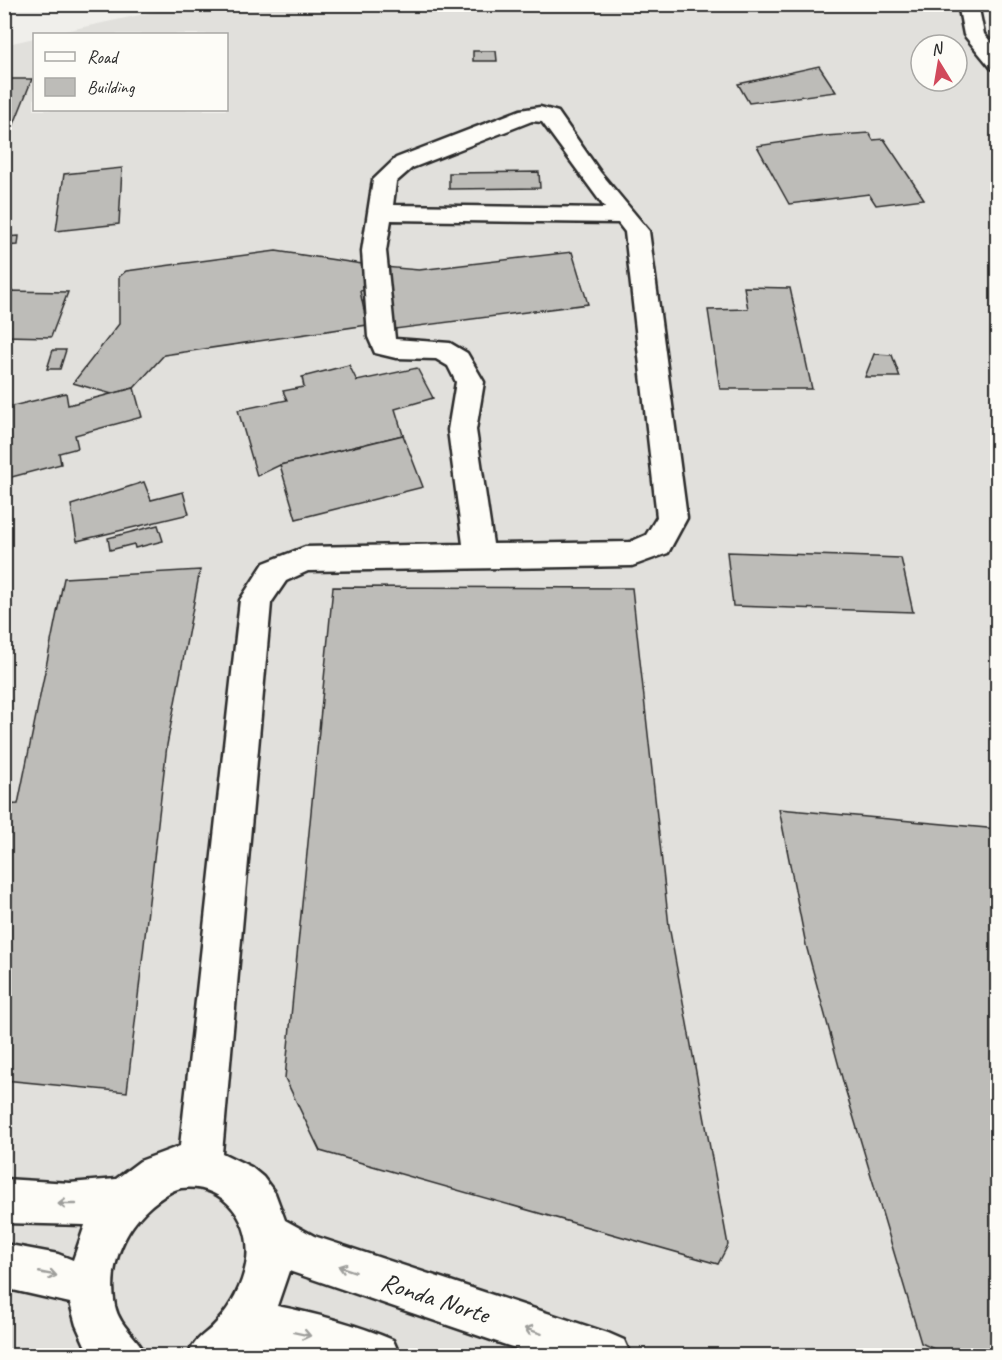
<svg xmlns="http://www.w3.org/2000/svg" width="1002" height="1360" font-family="Caveat,sans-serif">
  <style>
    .built { fill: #e1e0dc; fill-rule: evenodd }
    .building { fill: #bdbcb8; stroke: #2b2b2b; stroke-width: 1.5 }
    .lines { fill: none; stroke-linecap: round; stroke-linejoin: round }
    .minor-casing { stroke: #2b2b2b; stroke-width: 5 }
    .minor { fill: #fdfcf7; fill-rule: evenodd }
    .oneway { stroke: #9e9e9b }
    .labels { text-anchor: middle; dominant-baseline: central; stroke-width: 6; stroke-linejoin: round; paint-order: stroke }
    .near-street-label { font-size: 26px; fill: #2b2b2b; stroke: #fdfcf7 }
  </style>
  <rect width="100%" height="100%" fill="#f0efeb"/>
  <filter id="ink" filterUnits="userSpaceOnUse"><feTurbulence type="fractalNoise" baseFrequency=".0167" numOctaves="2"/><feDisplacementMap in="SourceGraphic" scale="12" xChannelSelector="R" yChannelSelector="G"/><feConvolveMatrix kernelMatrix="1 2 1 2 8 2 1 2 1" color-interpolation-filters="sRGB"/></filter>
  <g filter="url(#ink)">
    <path class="built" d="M191 4 968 5 998 64 997 1355H5L4 45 34 38V110H226V34H51ZM921 45H957V81H921Z"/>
    <g class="building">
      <polygon points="473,51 496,51 497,61 473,61"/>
      <polygon points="819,66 836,92 749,103 738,84"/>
      <polygon points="4,79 32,79 10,134 4,134"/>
      <polygon points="869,133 873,140 884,139 924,199 876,205 869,194 789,204 757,146 825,136"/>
      <polygon points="122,168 119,224 56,231 64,174"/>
      <polygon points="539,172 540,188 449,189 449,173"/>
      <polygon points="19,236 18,245 4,246 4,237"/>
      <polygon points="276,251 362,264 366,290 360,291 367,325 164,355 134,388 112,394 73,383 119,324 119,277 126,271"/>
      <polygon points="572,252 588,304 395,329 384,267 419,270"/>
      <polygon points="744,287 790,288 812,389 720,389 708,310 748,309"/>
      <polygon points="4,291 68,292 51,337 4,336"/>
      <polygon points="53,350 66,350 60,369 47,369"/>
      <polygon points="874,354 892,355 900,377 865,377"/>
      <polygon points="349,365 357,381 417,368 433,398 395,409 403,435 280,465 257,476 238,410 287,400 283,391 304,387 302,377"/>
      <polygon points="134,388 142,417 75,435 78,448 59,453 61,464 4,479 4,408 66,393 68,405"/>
      <polygon points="403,435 423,487 296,519 280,465"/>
      <polygon points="144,482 151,500 183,492 189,514 77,541 71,505"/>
      <polygon points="158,525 163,541 135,548 134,544 110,550 108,538"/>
      <polygon points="727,552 901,558 913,612 733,606"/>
      <polygon points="200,570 167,745 127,1092 4,1080 4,805 18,804 64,578"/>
      <polygon points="333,587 632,588 669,926 728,1245 718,1264 320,1151 285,1078"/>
      <polygon points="779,809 998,829 998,1356 949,1356 921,1343 844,1085 806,945"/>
    </g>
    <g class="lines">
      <g class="minor-casing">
        <g id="minor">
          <polygon points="958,4 978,4 984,34 998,50 998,70 991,68 964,35"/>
          <path d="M540 107 558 112 600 172 649 231 687 518 668 553 632 566 308 571 286 581 271 603 222 1153 251 1167 263 1177 275 1193 285 1220 314 1236 608 1333 624 1340 631 1356H538L289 1271 277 1306C317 1314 355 1324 393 1340L400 1356H296L255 1347 249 1356H188C197 1335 204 1337 217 1322 231 1306 242 1286 246 1265 255 1225 225 1182 181 1188 171 1190 164 1196 157 1201 125 1225 107 1266 115 1306 120 1328 138 1336 146 1356H90L76 1325 70 1303 4 1288V1244L58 1254 73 1260 85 1225 4 1223V1179L70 1183 116 1179 140 1161 180 1146 240 600 264 563 305 547 463 544 448 430 456 382 448 366 436 359 396 358 375 353 368 337 362 251 373 180 396 158 520 110ZM532 121 542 122 605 208 393 205 396 182 412 168ZM391 220 618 223 625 232 657 517 646 535 630 542 493 544 476 430 484 382 467 353 450 343 395 339 386 251Z"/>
        </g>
      </g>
      <use href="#minor" class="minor"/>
    </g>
    <defs><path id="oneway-shaft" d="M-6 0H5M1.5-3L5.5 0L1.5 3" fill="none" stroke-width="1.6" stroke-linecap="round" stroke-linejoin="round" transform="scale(1.5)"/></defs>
    <g class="oneway">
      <use href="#oneway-shaft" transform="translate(67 1204) rotate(-180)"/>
      <use href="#oneway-shaft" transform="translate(347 1269) rotate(-162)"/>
      <use href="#oneway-shaft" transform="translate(48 1274) rotate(11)"/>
      <use href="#oneway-shaft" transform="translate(533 1331) rotate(-162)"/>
      <use href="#oneway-shaft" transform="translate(302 1334) rotate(12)"/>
    </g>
  </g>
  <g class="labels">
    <g class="near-street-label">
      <text transform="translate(435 1298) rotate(18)">Ronda Norte</text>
    </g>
  </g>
  <rect width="1002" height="1360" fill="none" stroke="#fdfcf7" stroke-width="24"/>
  <rect x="12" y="12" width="978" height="1336" fill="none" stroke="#2b2b2b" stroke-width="2" filter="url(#ink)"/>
  <rect x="33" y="33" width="195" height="78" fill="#fdfcf7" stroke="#a9a8a5" stroke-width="1.5"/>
  <rect x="45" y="52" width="30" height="9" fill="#fdfcf7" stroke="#a9a8a5" stroke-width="1.5"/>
  <text x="87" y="63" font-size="18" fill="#2b2b2b">Road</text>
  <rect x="45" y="78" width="30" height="18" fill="#bdbcb8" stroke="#a9a8a5" stroke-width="1.5"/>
  <text x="87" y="93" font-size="18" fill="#2b2b2b">Building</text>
  <g transform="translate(939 63) rotate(349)"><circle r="28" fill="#fdfcf7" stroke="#a9a8a5" stroke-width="1.5"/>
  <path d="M0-4.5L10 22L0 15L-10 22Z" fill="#d1495b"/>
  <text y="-9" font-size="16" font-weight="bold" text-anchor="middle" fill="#2b2b2b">N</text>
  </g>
</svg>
